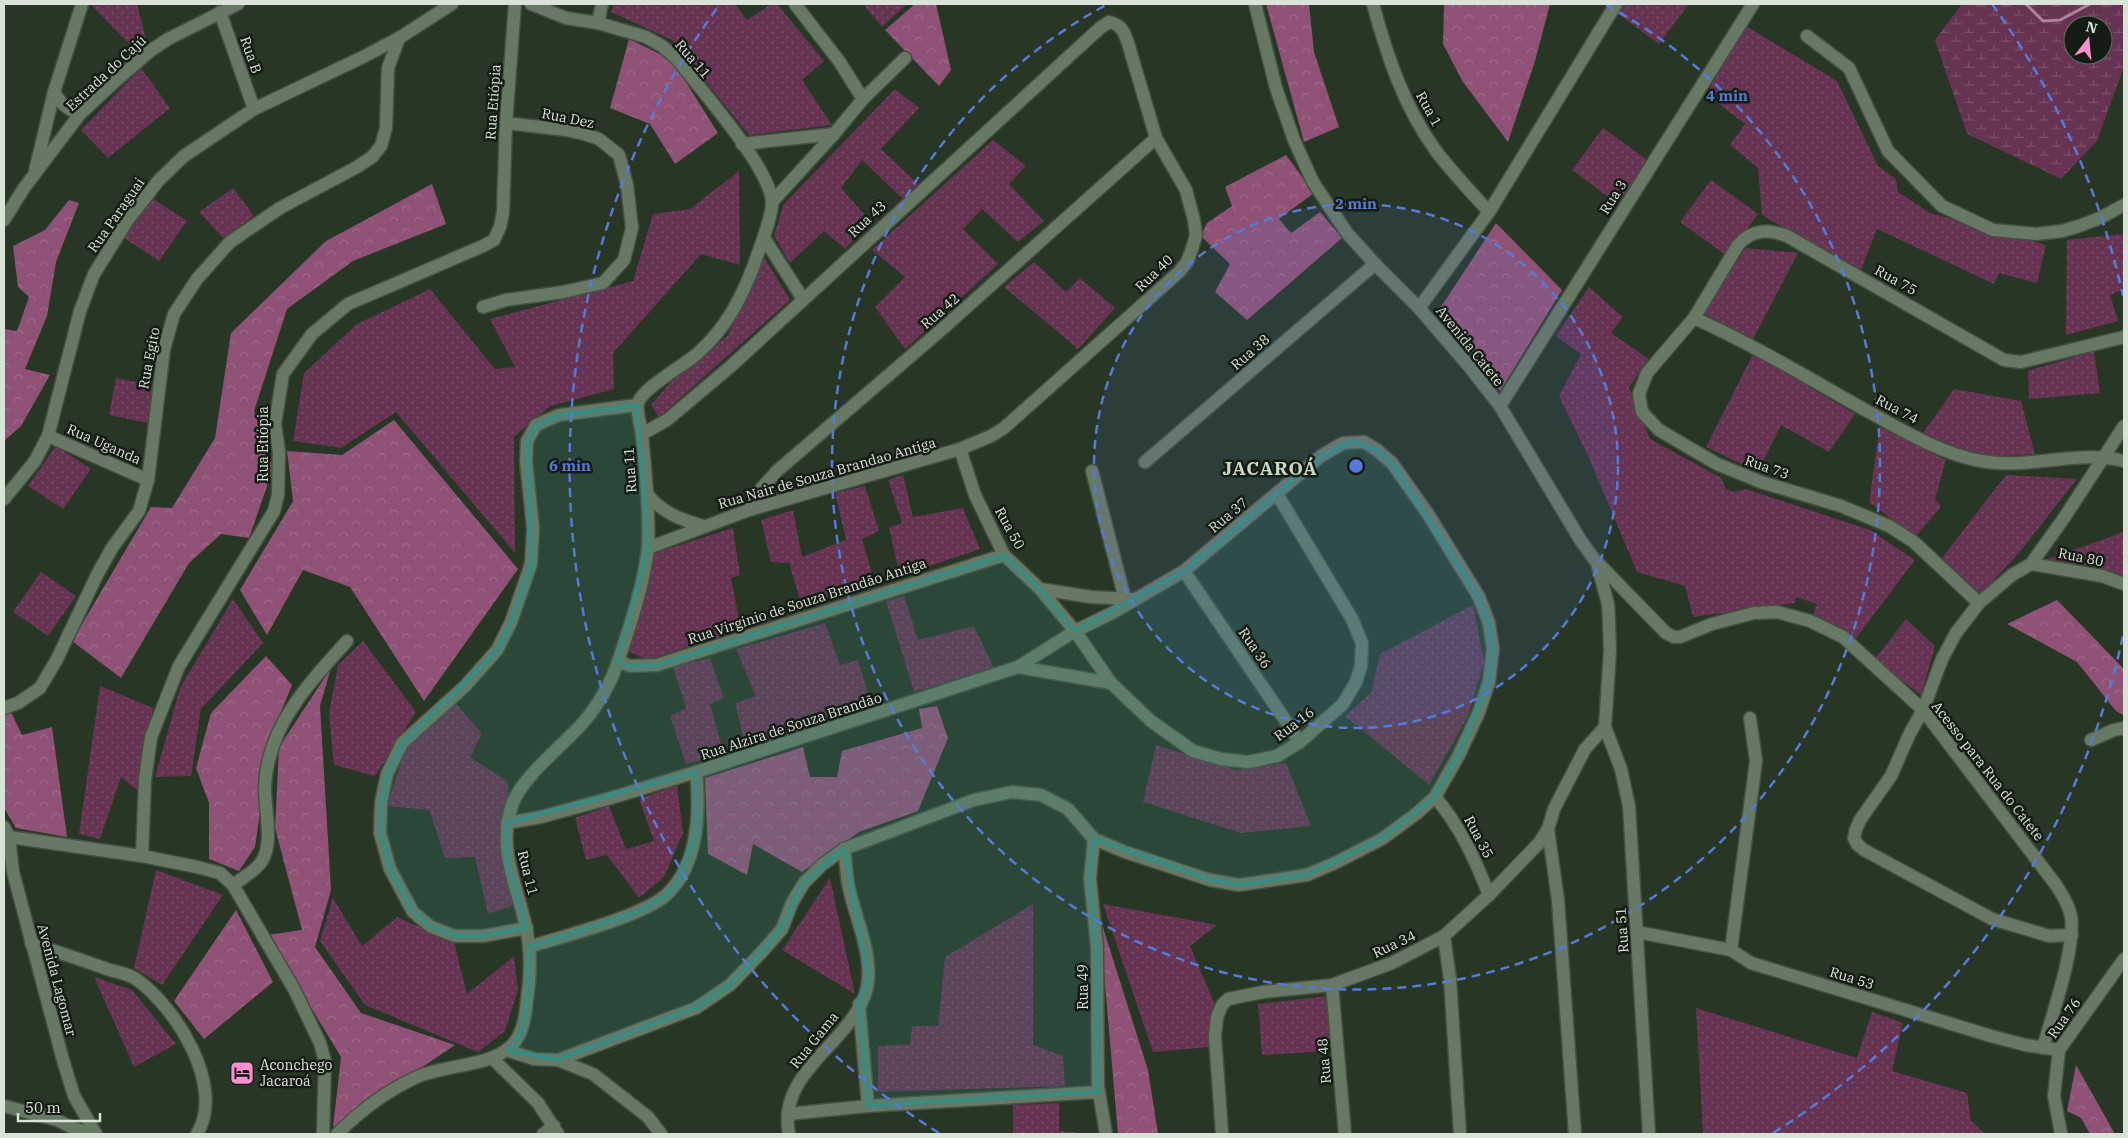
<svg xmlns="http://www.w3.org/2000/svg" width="2128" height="1138" font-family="'IBM Plex Serif',serif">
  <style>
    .grass { fill: url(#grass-dots) }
    .forest { fill: url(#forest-crowns) }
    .wetland { fill: url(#wetland-marsh); fill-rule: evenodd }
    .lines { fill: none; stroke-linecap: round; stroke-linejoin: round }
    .stream { stroke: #ac849a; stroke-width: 3 }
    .minor-casing { stroke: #445142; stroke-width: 15 }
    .minor { stroke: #677864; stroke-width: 12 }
    .marked { fill: #378c83; fill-opacity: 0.2; stroke: #378c83; stroke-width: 4; stroke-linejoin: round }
    .ring { fill: none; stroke: #557bd8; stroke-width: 2.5; stroke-dasharray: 9 6 }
    .labels { text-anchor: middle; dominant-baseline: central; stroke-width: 5; stroke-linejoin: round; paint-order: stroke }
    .street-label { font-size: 14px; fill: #d9e3d8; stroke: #151c14 }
    .poi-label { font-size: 14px; fill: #d9e3d8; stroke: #151c14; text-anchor: start }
    .district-label { font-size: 19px; font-weight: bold; letter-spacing: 1px; fill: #c7dac4; stroke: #151c14 }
    .centre { fill: #557bd8; stroke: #151c14; stroke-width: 2.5 }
    .ring-label { font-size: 15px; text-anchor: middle; font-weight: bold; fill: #557bd8; stroke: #151c14; stroke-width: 5; stroke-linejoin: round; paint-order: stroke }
  </style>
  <defs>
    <pattern id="grass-dots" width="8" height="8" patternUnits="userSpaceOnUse" patternTransform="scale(1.25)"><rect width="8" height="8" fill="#663352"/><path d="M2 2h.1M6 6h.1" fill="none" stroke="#7b506a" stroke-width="1.8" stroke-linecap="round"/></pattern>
    <pattern id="forest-crowns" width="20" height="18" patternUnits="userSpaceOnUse" patternTransform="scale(1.25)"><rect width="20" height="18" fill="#8f5276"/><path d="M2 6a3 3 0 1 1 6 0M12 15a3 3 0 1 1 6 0" fill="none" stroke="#9e6b89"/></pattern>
    <pattern id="wetland-marsh" width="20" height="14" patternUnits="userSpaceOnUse" patternTransform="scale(1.25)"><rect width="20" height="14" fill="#663352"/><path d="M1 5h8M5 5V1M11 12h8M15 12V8" fill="none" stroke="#7b506a"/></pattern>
  </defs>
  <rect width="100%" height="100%" fill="#273625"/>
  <g class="grass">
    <polygon points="90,4 137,4 146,39 135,50"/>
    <polygon points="614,4 735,4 747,20 771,4 777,4 824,61 802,80 832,125 749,135 672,40 611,12"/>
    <polygon points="863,4 907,4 882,27"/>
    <polygon points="1617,4 1689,4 1659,44 1613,10"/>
    <polygon points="1746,26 1837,81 1878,166 1896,179 1898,192 1930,213 2046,245 2037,283 1999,273 1994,284 1877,229 1860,272 1762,215 1758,168 1730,145 1745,124 1706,94"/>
    <polygon points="141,68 170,108 108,158 81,130"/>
    <polygon points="895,89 919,108 881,149 918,184 903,199 862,160 841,188 870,221 845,249 824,231 790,263 774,236 783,205"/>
    <polygon points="1603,128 1650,162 1618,204 1572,170"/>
    <polygon points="993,140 1026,166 1009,184 1044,221 1018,242 982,209 963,229 998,264 905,349 875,307 905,277 872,250"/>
    <polygon points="739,171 740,265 701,254 613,353 614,389 550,406 514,437 515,553 396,412 341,448 293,441 304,373 357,324 430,289 495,369 515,367 490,319 633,281 653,214 690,209"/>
    <polygon points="1711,180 1758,214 1727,256 1680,222"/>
    <polygon points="233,188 254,216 223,238 199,212"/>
    <polygon points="152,198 187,221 159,261 124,238"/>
    <polygon points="2124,234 2124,289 2110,295 2118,321 2066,335 2067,240"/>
    <polygon points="1746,248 1798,253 1753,339 1701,313"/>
    <polygon points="764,257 790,300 659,417 651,405 669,384 728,335"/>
    <polygon points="1034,262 1066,292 1080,278 1115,308 1078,349 1004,287"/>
    <polygon points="1589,287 1623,317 1611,333 1649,359 1629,387 1650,439 1721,478 1726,489 1734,492 1746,489 1870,530 1915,560 1853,642 1813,614 1817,604 1796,597 1795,603 1693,617 1685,586 1637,572 1590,460 1559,396 1581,354 1556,336"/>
    <polygon points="2094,351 2100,393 2029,399 2028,371"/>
    <polygon points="1753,354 1855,414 1829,452 1781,425 1758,472 1706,447"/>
    <polygon points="116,378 155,386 148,423 109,415"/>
    <polygon points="1954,389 2021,401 2035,454 1975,458 1923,433"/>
    <polygon points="1880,426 1946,460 1935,499 1941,507 1915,537 1869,502"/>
    <polygon points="56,446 91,469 63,509 28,486"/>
    <polygon points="903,475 913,517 963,508 980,549 900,576 889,528 902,523 888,480"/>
    <polygon points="2006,475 2077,479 2019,553 1980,595 1941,559"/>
    <polygon points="865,486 879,531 862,539 876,587 802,607 789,563 771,562 761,520 793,510 802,557 846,540 835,493"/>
    <polygon points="733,528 740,575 731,578 741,630 647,660 628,651 651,554"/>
    <polygon points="2124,532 2124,579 2048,559"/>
    <polygon points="41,572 76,596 48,636 13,612"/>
    <polygon points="904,596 918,640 974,626 994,668 914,692 886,601"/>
    <polygon points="233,599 263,643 201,709 191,776 155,777 180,688"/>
    <polygon points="1473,605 1484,662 1468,716 1429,785 1345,716 1371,693 1380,654"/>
    <polygon points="1906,619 1935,646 1921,695 1874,660"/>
    <polygon points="825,623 840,665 858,660 872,706 746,749 735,703 756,696 736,649"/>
    <polygon points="363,641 416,712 375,776 334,765 329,714 338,665"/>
    <polygon points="710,658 724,698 710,704 724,754 686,764 670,716 686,708 673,667"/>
    <polygon points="100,686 153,708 137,790 121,777 100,839 79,834"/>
    <polygon points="454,701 482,734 470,757 508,782 512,906 488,914 475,857 445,858 429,810 387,806 405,750"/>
    <polygon points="1156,745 1236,770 1286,763 1311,826 1241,833 1143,802"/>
    <polygon points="677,785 683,833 664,877 639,898 607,855 586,860 575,818 609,806 626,849 654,841 639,799"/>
    <polygon points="156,870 223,895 162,985 134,968"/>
    <polygon points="830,878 855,994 782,950"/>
    <polygon points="333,898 362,946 397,917 454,942 467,994 514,956 518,990 505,1031 478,1052 365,1005 320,941"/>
    <polygon points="1033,904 1033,1045 1063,1056 1065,1086 878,1092 878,1046 910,1044 912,1026 938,1026 945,957"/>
    <polygon points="1103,904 1217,925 1190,946 1215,1005 1210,1047 1153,1052"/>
    <polygon points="94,977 132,990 176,1044 134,1067"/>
    <polygon points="1328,996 1330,1051 1262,1055 1258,1004"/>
    <polygon points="1696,1008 1857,1058 1872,1012 1903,1023 1892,1071 1967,1093 1971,1121 1985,1134 1703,1134"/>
    <polygon points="1059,1103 1059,1131 1096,1134 1013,1134 1013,1105"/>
  </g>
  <g class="forest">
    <polygon points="915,4 936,4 951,70 939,86 885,30"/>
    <polygon points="1266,4 1309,4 1314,52 1339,127 1304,142"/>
    <polygon points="1444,4 1550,4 1535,61 1508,142 1463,82 1443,44"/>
    <polygon points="629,39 672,60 718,133 675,164 650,124 610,108"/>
    <polygon points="1286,155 1314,193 1279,219 1291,233 1320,212 1342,238 1247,320 1215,292 1230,264 1201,236 1207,223 1232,206 1225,187"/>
    <polygon points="432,184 446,224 353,261 287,309 254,411 273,469 249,538 221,534 189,563 121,678 72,641 151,507 172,508 215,438 231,333 326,241"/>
    <polygon points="69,200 79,203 56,262 47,316 25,369 50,375 21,426 4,441 4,329 17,331 29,297 18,287 13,246 45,230"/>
    <polygon points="1496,223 1562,290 1500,391 1437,313"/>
    <polygon points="394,420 518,569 424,701 350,587 303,570 267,635 240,590 293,501 287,451 342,455"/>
    <polygon points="2057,600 2124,669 2124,715 2116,711 2077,662 2007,624"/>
    <polygon points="266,656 292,685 271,736 255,847 239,871 209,859 209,803 196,768 211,713"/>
    <polygon points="331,668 320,706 331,890 315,947 361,1013 455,1045 333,1127 341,1057 267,935 302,930 275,828 279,747"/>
    <polygon points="937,706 948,738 918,811 859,832 802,872 753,844 747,875 708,854 705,778 803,747 810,777 837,777 842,751 922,728 919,709"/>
    <polygon points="11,712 22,735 52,727 67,837 16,828 4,808 4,715"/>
    <polygon points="236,910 273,982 204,1039 174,1001"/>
    <polygon points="1099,915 1148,1070 1158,1134 1118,1134"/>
    <polygon points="2076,1065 2115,1134 2090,1134 2081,1118 2067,1111"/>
  </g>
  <path class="wetland" d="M1962 4H2124V66L2097 141 2061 179 1967 134 1935 40ZM2073 25H2103V55H2073Z"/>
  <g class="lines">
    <polyline class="stream" points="2026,4 2043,21 2060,20 2090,4"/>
    <g class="minor-casing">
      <g id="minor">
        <polyline points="1255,4 1276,88 1294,140 1313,182 1347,233 1375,264 1419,308 1468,365 1500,406 1581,541 1597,563 1608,604 1609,623 1610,650 1605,727 1621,769 1629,806 1649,1134"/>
        <path d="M1373 4C1387 56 1404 107 1436 151 1452 172 1471 192 1489 212"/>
        <polyline points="220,12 254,109"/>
        <polyline points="598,23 602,4"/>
        <polyline points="1807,36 1849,68 1888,151 1942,206 1993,230 2036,234 2062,231 2079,226 2100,218 2124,205"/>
        <path d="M54 92C61 104 67 109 80 114"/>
        <polyline points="863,99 905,58"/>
        <polyline points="742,144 834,134"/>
        <polyline points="35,171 54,92 82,4"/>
        <polyline points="772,202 834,134 863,99 839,61 795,4"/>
        <polyline points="4,220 24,188 80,114 111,85 150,51 168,39 238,4"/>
        <polyline points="764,238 803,299"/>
        <polyline points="483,307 506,300 563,292 603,283 624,260 632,228 627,185 619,155 599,139 584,134 566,130 506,123"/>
        <polyline points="1419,308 1489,212 1616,4"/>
        <path d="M1694 318C1754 345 1810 379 1867 411 1902 430 1941 454 1981 461 2029 470 2078 449 2124 461"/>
        <polyline points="1500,406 1753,4"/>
        <path d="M642 434 667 420 730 367 1100 28 1109 22C1122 25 1124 32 1128 43L1156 138 1186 190 1194 220 1196 235 1192 249 1187 262 1179 272 1004 428 991 436 960 449 749 510 648 548"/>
        <polyline points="48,436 148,480"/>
        <polyline points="960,449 975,495 1004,555 1040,589 1075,631 1111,683 1151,721 1193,751 1221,759 1248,762 1277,756 1300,742 1343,704 1356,682 1361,666 1362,643 1352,619 1277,494"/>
        <polyline points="1145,462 1375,264"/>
        <polyline points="1092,471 1125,599"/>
        <path d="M647 494C663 513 679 519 703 526"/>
        <polyline points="4,499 35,461 48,436 80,311 94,274 127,221 159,180 184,156 254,109 365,56 399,38 452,4"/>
        <polyline points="749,510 760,490 777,471 940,331 1156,138"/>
        <path d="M1598 563 1666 633 1674 637H1680L1712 624 1754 613 1777 612 1810 621 1843 637 1923 710 2056 885C2062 894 2069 905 2071 916 2076 948 2052 1015 2043 1048"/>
        <polyline points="2031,564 2102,576 2124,584"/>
        <polyline points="1184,571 1300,742"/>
        <polyline points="1040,589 1091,597 1132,599"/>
        <path d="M1979 603 1914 542 1889 526 1841 506 1761 482 1717 464 1659 430 1642 412 1639 394 1647 373 1694 318 1738 245C1752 229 1768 229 1787 236L2004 360 2021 362 2124 337"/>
        <polyline points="618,661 630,666 657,665 1004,555"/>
        <polyline points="1018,667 1111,683"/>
        <polyline points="4,708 18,703 40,688 57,659 97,575 112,548 139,511 148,480 164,349 174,314 197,279 230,242 280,208 357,167 372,157 381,146 386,128 388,68 399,38"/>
        <polyline points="2091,740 2114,730 2124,728"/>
        <path d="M1435 797C1460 826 1475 859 1489 895"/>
        <polyline points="507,823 541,817 611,798 696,772 1018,667 1075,631 1112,613 1184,571 1321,456 1343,443 1364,442 1377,450 1392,463 1428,514 1479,597 1489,623 1493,649 1489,682 1479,712 1459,755 1435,797 1416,814 1382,839 1335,863 1307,875 1239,885 1210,880 1125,852 1094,839 1068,809 1041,795 1012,792 974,800 844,849 822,865 804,883 792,903 782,929 761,953 730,985 696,1008 558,1060 534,1059 509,1051"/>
        <polyline points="4,827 9,837 13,872 63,1060 74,1096 96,1134"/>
        <polyline points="1548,829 1558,900 1575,1134"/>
        <polyline points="9,837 142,856 197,867 220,873 233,885 294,989 320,1043 325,1061 323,1134"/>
        <polyline points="1094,839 1090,878 1097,947 1098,1086 1106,1134"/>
        <polyline points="142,856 145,780 151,737 179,666 274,511 278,495 279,452 275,424 283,374 312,334 348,304 483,246 494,240 500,227 503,212 506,123 515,4"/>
        <path d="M233 885C242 878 256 871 262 861 274 842 264 807 265 785 266 768 271 749 278 733 295 697 321 670 347 641"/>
        <polyline points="527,928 483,936 455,936 431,927 413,912 390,869 380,833 381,803 384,788 387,774 402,743 465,686 497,650 511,622 531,564 533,529 526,461 527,441 536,425 559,415 637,405"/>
        <polyline points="1637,932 1731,950 1751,963 1991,1036 2025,1045 2059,1050"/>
        <polyline points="2072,935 2049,936 1992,919 1864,850 1857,844 1854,838 1856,829 1860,820 1891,776 1910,733 1923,710 1942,659 1956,633 1979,603 2012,575 2031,564 2064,518 2124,426"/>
        <polyline points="1444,936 1450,979 1460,1134"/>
        <path d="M31 943C57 952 82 960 107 969 116 972 129 974 136 979 176 1007 226 1087 197 1134"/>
        <path d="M529 947C563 936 641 917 666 895 699 865 700 813 696 772"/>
        <polyline points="1731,950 1756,761 1750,718"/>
        <polyline points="1332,985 1345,1134"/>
        <polyline points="859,1004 868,1106"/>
        <polyline points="493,1059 538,1103 558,1134"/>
        <polyline points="558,1060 593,1074 648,1117 661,1134"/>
        <polyline points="4,1106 57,1120 73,1128 92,1134"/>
        <polyline points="788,1114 868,1106 1098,1092"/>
        <path d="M337 1134C361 1110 386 1091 417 1077 448 1063 501 1068 518 1037 524 1027 526 1012 527 999 531 975 531 951 526 927 517 884 497 850 512 805 521 778 562 746 581 725 598 706 612 681 620 656 631 623 644 583 648 548 649 531 648 512 647 495 646 475 644 455 642 435 641 426 636 412 638 403 642 388 685 365 698 353 726 328 741 299 754 265 759 249 773 216 772 201 768 165 701 90 677 59L662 46 646 37 598 23 566 18 531 4"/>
        <polyline points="543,1134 554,1126"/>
        <path d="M789 1134C777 1073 846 1046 865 995 877 959 854 918 848 883 846 872 846 860 844 849"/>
        <polyline points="1222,1134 1215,1036 1217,1017 1222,1005 1228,999 1263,992 1332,985 1392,963 1444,936 1489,895 1539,843 1548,829 1554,809 1585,749 1605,727"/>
        <polyline points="2061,1134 2054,1096 2059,1050 2124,959"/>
      </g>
    </g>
    <use href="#minor" class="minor"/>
  </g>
  <path class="marked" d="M637 405 648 548 618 661 630 666 657 665 1004 555 1040 589 1075 631 1184 571 1321 456 1353 441 1377 450 1392 463 1479 597 1489 623 1493 649 1489 682 1459 755 1435 797 1382 839 1307 875 1239 885 1210 880 1094 839 1090 878 1097 947 1098 1092 868 1106 859 1004 868 977 844 849 804 883 782 929 761 953 730 985 696 1008 558 1060 509 1051 520 1034 526 1009 529 947 636 912 665 896 678 880 695 835 696 772 507 823 508 862 527 928 483 936H455L431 927 413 912 390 869 380 833 381 803 387 774 402 743 497 650 511 622 531 564 527 441 536 425 559 415Z"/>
  <circle cx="1356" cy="466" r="262" fill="#557bd8" fill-opacity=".12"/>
  <g class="ring">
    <circle cx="1356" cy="466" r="262"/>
    <path d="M1606 5A524 524 0 1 1 1106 5"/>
    <path d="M2123 636A786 786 0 0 1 1773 1133M939 1133A786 786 0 0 1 720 4M1992 4A786 786 0 0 1 2123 296"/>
  </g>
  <defs>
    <g id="hotel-square" transform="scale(1.25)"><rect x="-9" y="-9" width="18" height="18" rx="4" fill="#f790ce" stroke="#151c14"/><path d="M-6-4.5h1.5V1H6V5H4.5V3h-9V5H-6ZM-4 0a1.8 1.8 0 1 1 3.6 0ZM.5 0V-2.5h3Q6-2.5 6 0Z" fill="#111"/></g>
  </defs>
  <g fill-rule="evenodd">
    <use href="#hotel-square" x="242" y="1073"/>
  </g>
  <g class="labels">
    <g class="street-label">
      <text transform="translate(251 55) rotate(71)">Rua B</text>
      <text transform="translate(693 59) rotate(49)">Rua 11</text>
      <text transform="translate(106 73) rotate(-43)">Estrada do Cajú</text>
      <text transform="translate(493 102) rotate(-86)">Rua Etiópia</text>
      <text transform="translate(1429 109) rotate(61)">Rua 1</text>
      <text transform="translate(568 118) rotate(11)">Rua Dez</text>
      <text transform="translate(1613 197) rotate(-58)">Rua 3</text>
      <text transform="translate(116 215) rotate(-55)">Rua Paraguai</text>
      <text transform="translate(867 219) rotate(-43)">Rua 43</text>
      <text transform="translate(1154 273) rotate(-44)">Rua 40</text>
      <text transform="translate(1896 280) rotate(29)">Rua 75</text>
      <text transform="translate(940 311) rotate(-41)">Rua 42</text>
      <text transform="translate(1470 346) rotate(51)">Avenida Catete</text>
      <text transform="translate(1250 352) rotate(-41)">Rua 38</text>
      <text transform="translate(149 358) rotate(-79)">Rua Egito</text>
      <text transform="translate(1897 409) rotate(28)">Rua 74</text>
      <text transform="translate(104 444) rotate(24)">Rua Uganda</text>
      <text transform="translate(263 444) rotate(-90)">Rua Etiópia</text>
      <text transform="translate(1767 467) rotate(19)">Rua 73</text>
      <text transform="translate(630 470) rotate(-94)">Rua 11</text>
      <text transform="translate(827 473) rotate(-16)">Rua Nair de Souza Brandao Antiga</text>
      <text transform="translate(1228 515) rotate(-40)">Rua 37</text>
      <text transform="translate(1010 528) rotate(61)">Rua 50</text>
      <text transform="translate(2081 557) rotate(11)">Rua 80</text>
      <text transform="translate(807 601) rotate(-18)">Rua Virginio de Souza Brandão Antiga</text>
      <text transform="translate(1255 648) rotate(56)">Rua 36</text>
      <text transform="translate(1294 724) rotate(-37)">Rua 16</text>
      <text transform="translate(791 726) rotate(-18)">Rua Alzira de Souza Brandão</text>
      <text transform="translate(1988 771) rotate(52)">Acesso para Rua do Catete</text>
      <text transform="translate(1479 837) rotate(62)">Rua 35</text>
      <text transform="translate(528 873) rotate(76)">Rua 11</text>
      <text transform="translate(1622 930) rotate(-94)">Rua 51</text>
      <text transform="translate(1394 944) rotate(-25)">Rua 34</text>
      <text transform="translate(1852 978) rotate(17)">Rua 53</text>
      <text transform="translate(57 980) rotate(75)">Avenida Lagomar</text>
      <text transform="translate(1083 987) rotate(-90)">Rua 49</text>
      <text transform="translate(2064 1018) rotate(-55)">Rua 76</text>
      <text transform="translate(814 1040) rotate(-51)">Rua Gama</text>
      <text transform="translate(1324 1061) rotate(-95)">Rua 48</text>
    </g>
    <g class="poi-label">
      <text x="260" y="1065">Aconchego<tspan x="260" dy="16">Jacaroá</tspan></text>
    </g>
    <g class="district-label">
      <text x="1270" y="468">JACAROÁ</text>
    </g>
  </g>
  <circle cx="1356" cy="466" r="8" class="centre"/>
  <g class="ring-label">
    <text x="1727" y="101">4 min</text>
    <text x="1356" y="209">2 min</text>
    <text x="570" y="471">6 min</text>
  </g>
  <rect width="2128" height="1138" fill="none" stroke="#d9e3d8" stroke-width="10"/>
  <g transform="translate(2088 40) rotate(16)"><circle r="24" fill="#151c14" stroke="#636c62"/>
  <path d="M0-4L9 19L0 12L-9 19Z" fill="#f790ce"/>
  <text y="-8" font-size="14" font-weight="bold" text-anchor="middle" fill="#d9e3d8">N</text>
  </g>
  <path d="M18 1113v8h82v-8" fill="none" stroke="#d9e3d8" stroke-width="2.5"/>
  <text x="25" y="1113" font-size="15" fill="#d9e3d8" stroke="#151c14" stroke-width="4" paint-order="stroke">50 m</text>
</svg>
